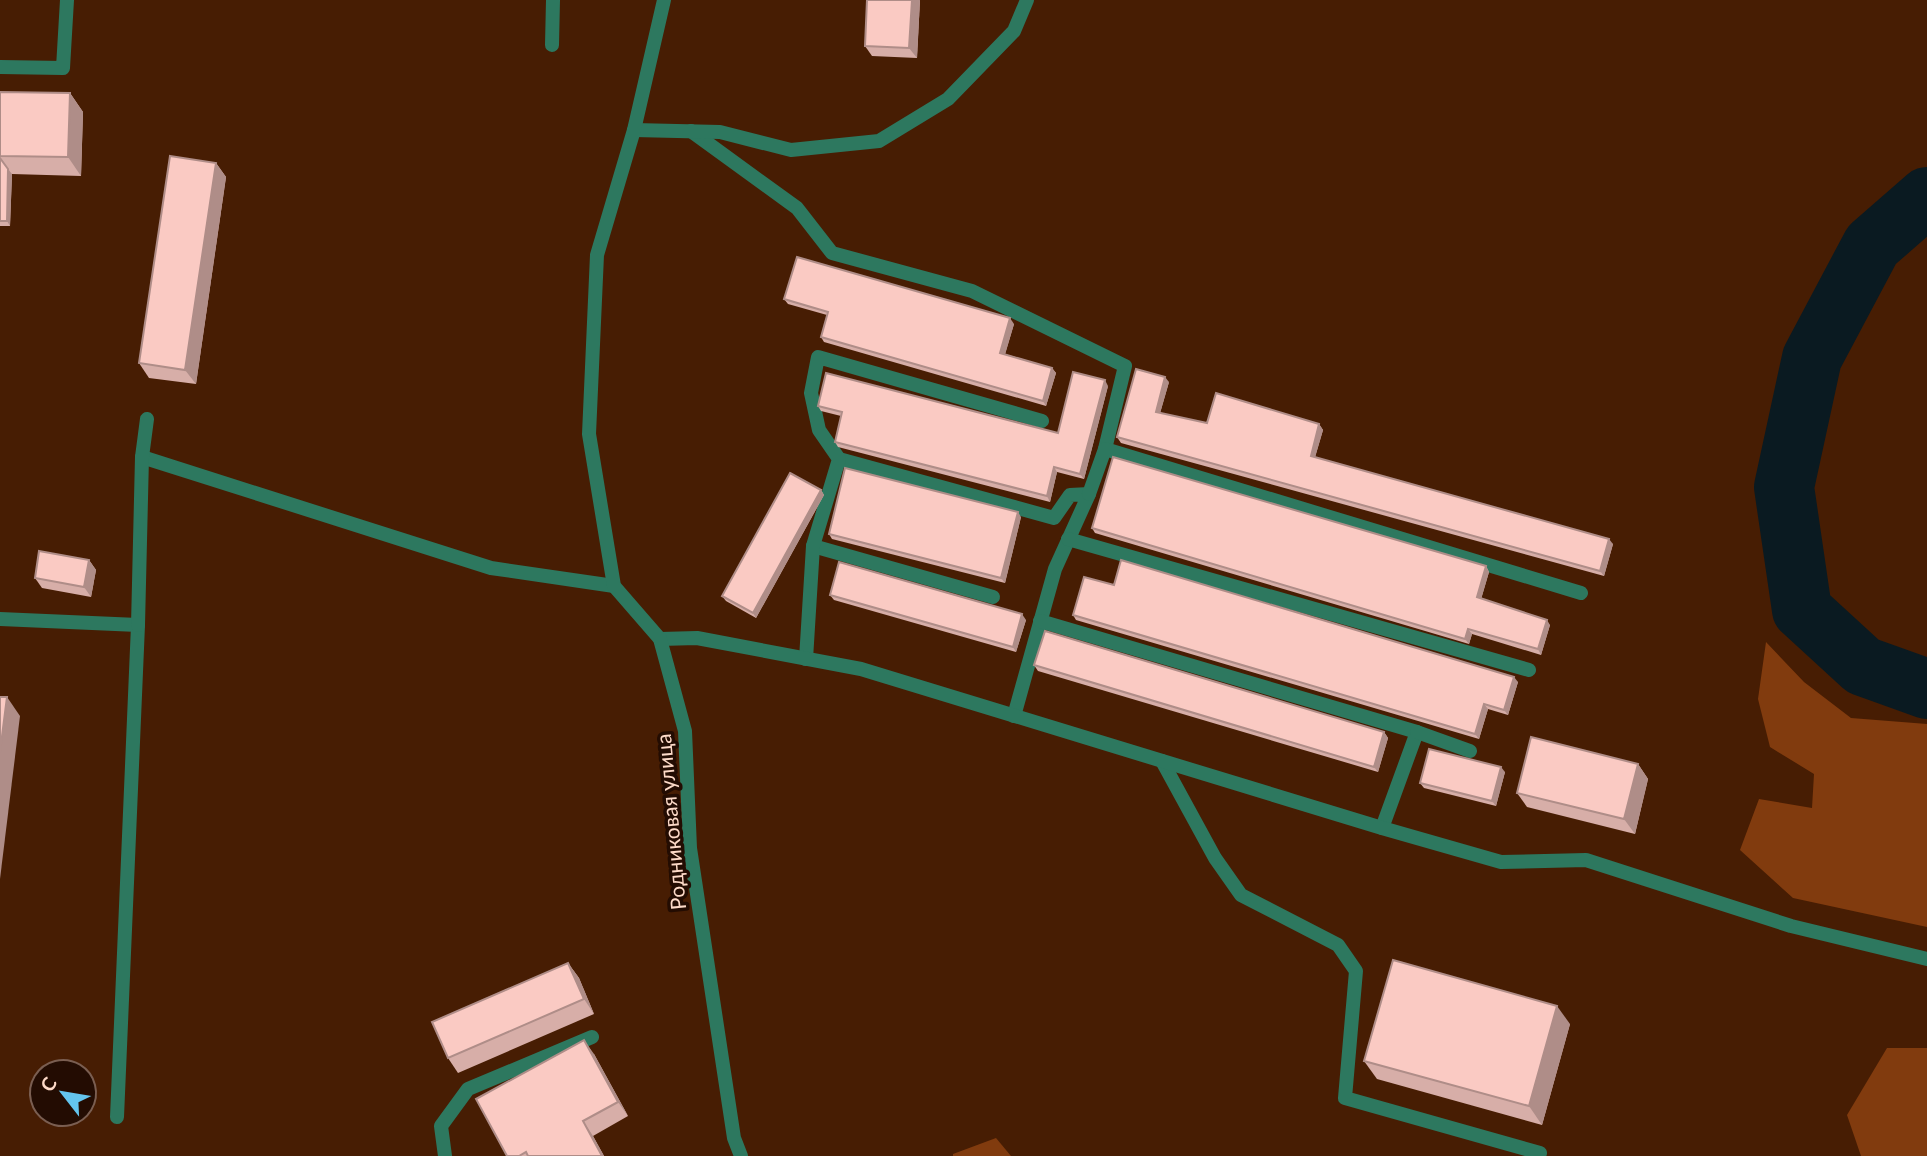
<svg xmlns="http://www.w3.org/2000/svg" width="1927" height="1156" font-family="Lato,sans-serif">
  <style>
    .green { fill: #813b0e }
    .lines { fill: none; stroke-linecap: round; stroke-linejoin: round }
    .river { stroke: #0a1a21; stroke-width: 60 }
    .service { stroke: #2d785f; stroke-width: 14 }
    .minor { stroke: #2d785f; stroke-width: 14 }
    .tertiary { stroke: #2d785f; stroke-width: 14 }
    .wall { fill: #d7aea8 }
    .shaded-wall { fill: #af8d88 }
    .building { fill: #facac3; stroke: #af8d88; stroke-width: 2 }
    .labels { text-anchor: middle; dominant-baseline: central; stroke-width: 7; stroke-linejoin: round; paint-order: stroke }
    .street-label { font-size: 21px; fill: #fddac8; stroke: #230c02 }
  </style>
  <rect width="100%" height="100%" fill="#471d03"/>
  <g class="green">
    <polygon points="1766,642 1804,682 1851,718 1927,724 1927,927 1793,898 1740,850 1759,799 1812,808 1814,774 1770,747 1758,699"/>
    <polygon points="1887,1048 1927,1048 1927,1156 1861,1156 1847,1115"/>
    <polygon points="996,1138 1011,1156 953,1156 953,1154"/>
  </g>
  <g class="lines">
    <polyline class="river" points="1927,197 1872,245 1812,358 1784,487 1802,610 1863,666 1927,689"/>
    <g class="service">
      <polyline points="552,45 553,0"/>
      <polyline points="0,67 63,68 67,0"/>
      <polyline points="691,131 797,208 832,253 972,291 1125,366 1105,449"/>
      <polyline points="142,457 491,568 614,586"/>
      <polyline points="839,459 1054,518 1070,495 1089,494 1055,569 1014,716"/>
      <polyline points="1089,494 1105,449 1581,593"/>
      <polyline points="1068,539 1529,670"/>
      <polyline points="813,546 993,597"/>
      <polyline points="0,619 138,625 117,1117"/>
      <polyline points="1040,621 1417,732 1382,828"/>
      <polyline points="138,625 142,457 147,419"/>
      <polyline points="806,659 813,546 839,459 819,430 811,393 818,357 1042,421"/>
      <polyline points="1417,732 1470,751"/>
      <polyline points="1162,761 1215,858 1241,895 1338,945 1356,971 1345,1098 1540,1153"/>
      <polyline points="445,1156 441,1126 468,1089 592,1037"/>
    </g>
    <g class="minor">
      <polyline points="634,130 720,132 791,150 879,141 948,99 1014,31 1027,0"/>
      <polyline points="660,639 697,638 861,669 1382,828 1501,862 1586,860 1791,926 1927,959"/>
    </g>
    <polyline class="tertiary" points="664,0 634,130 597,255 589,434 614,586 660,639 685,731 690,848 734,1138 741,1156"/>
  </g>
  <g class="wall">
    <polygon points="920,0 917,58 872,56 865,46"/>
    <polygon points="0,92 70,93 83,112 81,176 12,174 10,226 0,226"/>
    <polygon points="216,163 226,177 196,384 149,378 139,363"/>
    <polygon points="784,299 1014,324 1005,354 1052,368 1056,373 1046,406 824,342 821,337 827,315 788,304"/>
    <polygon points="1169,382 1160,413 1207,423 1319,424 1323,430 1315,457 1613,544 1604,576 1121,443 1117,437"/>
    <polygon points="1108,386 1084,479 1057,472 1050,502 838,447 835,442 841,416 821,411 818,406 1058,433"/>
    <polygon points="821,490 824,495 756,618 726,601 722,596"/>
    <polygon points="1021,517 1005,583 832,539 829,534"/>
    <polygon points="1092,528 1486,566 1489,572 1481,599 1550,625 1541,655 1472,634 1469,644 1095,533"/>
    <polygon points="89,560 96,570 91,597 42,588 35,578"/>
    <polygon points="1114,585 1518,682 1508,715 1488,709 1479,739 1076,620 1073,615"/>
    <polygon points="830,595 1026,620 1016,652 834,600"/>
    <polygon points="1034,665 1384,732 1388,738 1378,772 1038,671"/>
    <polygon points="1638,764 1648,779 1635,834 1527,807 1517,793"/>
    <polygon points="1505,772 1496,806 1424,788 1420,783"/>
    <polygon points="568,963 579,978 594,1014 458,1073 448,1058"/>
    <polygon points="1570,1024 1542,1125 1377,1079 1364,1061"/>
    <polygon points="594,1054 628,1116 593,1136 604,1156 507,1156"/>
  </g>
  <g class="shaded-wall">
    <polygon points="912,0 920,0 917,58 909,48"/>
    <polygon points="70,93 83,112 81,176 68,157"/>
    <polygon points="216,163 226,177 196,384 185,370"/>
    <polygon points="8,169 12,174 10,226 7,221"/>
    <polygon points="1010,318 1014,324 1004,358 1000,353"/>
    <polygon points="1052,368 1056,373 1046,406 1043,401"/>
    <polygon points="1165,377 1169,382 1159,417 1156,412"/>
    <polygon points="1105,380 1108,386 1084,479 1080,474"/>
    <polygon points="1319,424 1323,430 1314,461 1311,456"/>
    <polygon points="1054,467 1057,472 1050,502 1047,496"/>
    <polygon points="821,490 824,495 756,618 753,613"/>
    <polygon points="1018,512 1021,517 1005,583 1001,578"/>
    <polygon points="1609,539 1613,544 1604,576 1600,571"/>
    <polygon points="89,560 96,570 91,597 84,587"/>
    <polygon points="1486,566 1489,572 1480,603 1477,597"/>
    <polygon points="1022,614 1026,620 1016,652 1013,647"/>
    <polygon points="1547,620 1550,625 1541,655 1538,649"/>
    <polygon points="1468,629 1472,634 1469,644 1465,639"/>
    <polygon points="1514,677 1518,682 1508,715 1504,710"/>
    <polygon points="7,697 20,716 0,879 0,752"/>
    <polygon points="1484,704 1488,709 1479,739 1475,734"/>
    <polygon points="1384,732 1388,738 1378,772 1374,767"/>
    <polygon points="1638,764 1648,779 1635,834 1624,819"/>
    <polygon points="1501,767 1505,772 1496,806 1492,801"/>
    <polygon points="568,963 579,978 594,1014 584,999"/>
    <polygon points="1557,1006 1570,1024 1542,1125 1529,1106"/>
    <polygon points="584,1040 594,1054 628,1116 618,1102"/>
    <polygon points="583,1121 593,1136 604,1156 602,1156"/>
  </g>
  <g class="building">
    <polygon points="867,0 912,0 909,48 865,46"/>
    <polygon points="0,92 70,93 68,157 0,156"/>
    <polygon points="170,156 216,163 185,370 139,363"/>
    <polygon points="0,158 8,169 7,221 0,221"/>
    <polygon points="797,257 1010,318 1000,353 1052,368 1043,401 821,337 828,312 784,299"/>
    <polygon points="1136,369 1165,377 1156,412 1207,423 1216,393 1319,424 1311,456 1609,539 1600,571 1117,437"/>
    <polygon points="1073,372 1105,380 1080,474 1054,467 1047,496 835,442 842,412 818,406 826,373 1058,433"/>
    <polygon points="1113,457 1486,566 1477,597 1547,620 1538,649 1468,629 1465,639 1092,528"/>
    <polygon points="845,468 1018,512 1001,578 829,534"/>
    <polygon points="790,473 821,490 753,613 722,596"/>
    <polygon points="39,551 89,560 84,587 35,578"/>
    <polygon points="1121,560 1514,677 1504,710 1484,704 1475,734 1073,615 1084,577 1114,585"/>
    <polygon points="839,562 1022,614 1013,647 830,595"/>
    <polygon points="1045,631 1384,732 1374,767 1034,665"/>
    <polygon points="0,697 7,697 0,752"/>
    <polygon points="1531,737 1638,764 1624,819 1517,793"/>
    <polygon points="1429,749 1501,767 1492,801 1420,783"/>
    <polygon points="1393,960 1557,1006 1529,1106 1364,1061"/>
    <polygon points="568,963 584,999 448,1058 432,1022"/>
    <polygon points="584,1040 618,1102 583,1121 602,1156 528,1156 526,1152 519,1156 507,1156 476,1099"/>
  </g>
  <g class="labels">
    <g class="street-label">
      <text transform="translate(670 822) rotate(-95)">Родниковая улица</text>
    </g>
  </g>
  <g transform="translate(63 1093) rotate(301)"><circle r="33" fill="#230c02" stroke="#7a5e51" stroke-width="2"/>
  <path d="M0-5L12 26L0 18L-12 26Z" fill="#64c5ee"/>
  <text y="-10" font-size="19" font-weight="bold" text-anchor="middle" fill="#fddac8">С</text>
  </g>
</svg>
